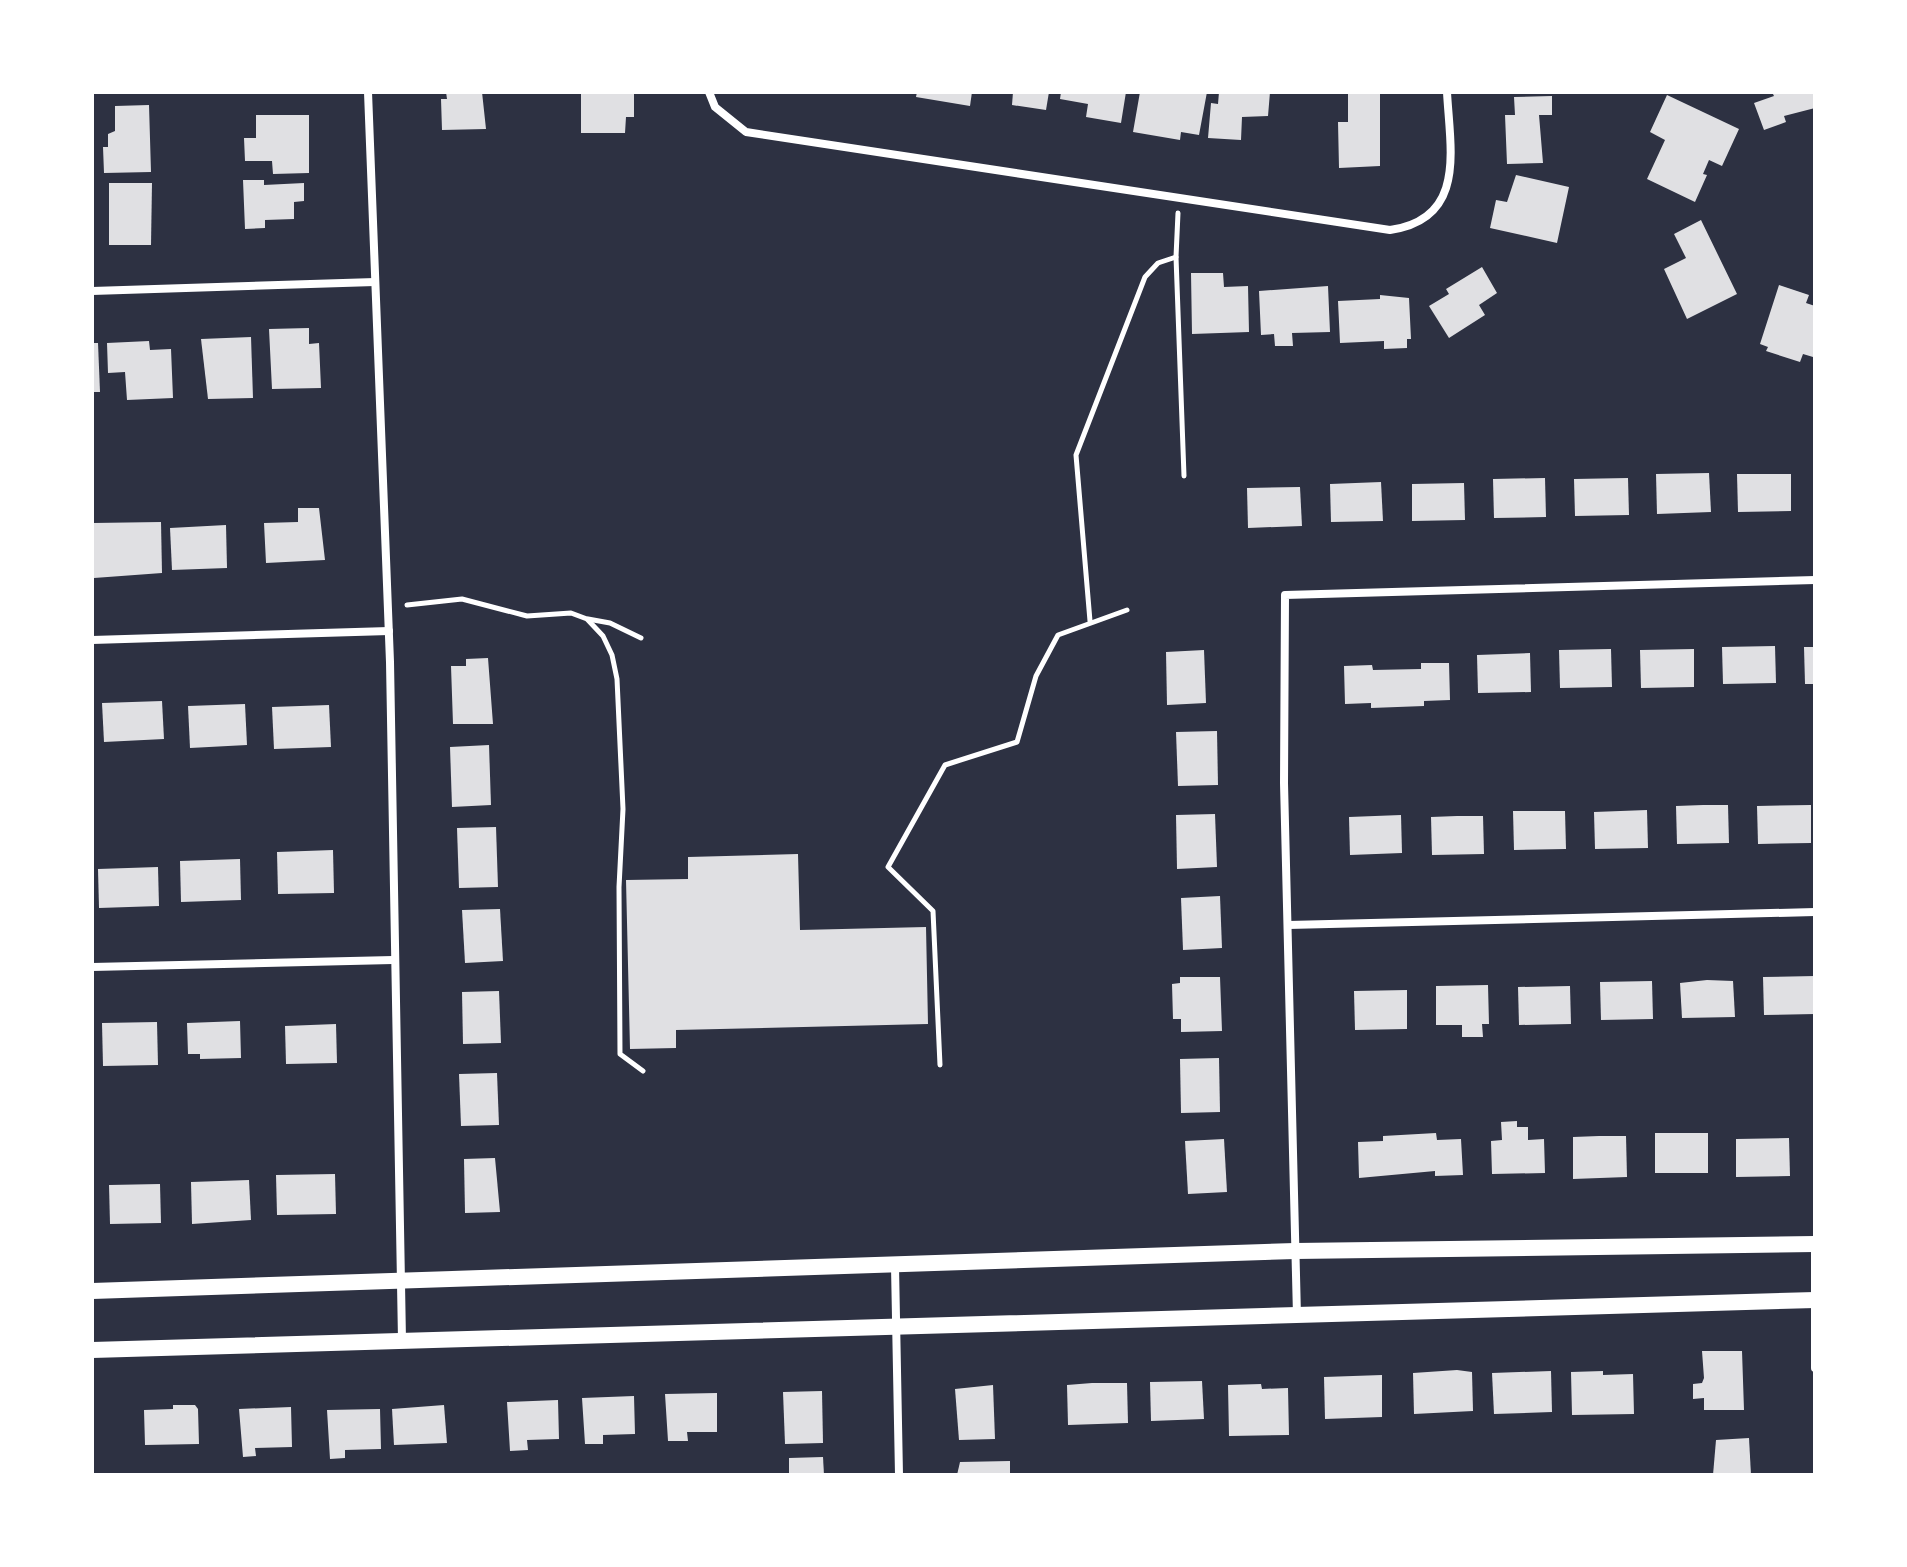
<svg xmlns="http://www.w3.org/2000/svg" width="1907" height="1567" font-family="Raleway,sans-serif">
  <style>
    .building { fill: #e0e0e3 }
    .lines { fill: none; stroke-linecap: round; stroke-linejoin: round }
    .path { stroke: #fff; stroke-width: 5 }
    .minor { stroke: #fff; stroke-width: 8 }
    .secondary { stroke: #fff; stroke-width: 16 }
  </style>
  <rect width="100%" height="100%" fill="#2d3142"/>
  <g class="building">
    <polygon points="446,92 482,92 486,129 442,130 441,99 447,99"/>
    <polygon points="581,92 634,92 634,117 626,117 625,133 581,133"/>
    <polygon points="917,92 972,92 970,106 916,97"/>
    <polygon points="1013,92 1049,92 1046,110 1012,105"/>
    <polygon points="1061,92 1126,92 1121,123 1086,117 1088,104 1060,99"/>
    <polygon points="1140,92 1207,92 1199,135 1181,132 1180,140 1133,132"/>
    <polygon points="1219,92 1270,92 1268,116 1242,117 1241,140 1208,138 1211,103 1218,104"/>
    <polygon points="1772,92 1815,92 1815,108 1784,116 1786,122 1764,130 1754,103 1774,96"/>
    <polygon points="1380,93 1380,166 1339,168 1338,122 1348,122 1348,94"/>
    <polygon points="1667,95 1739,129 1722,166 1709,160 1703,174 1707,175 1695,202 1647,179 1665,140 1650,132"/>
    <polygon points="1552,96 1552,115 1539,115 1543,163 1507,164 1505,115 1515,115 1514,97"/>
    <polygon points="149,105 151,172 104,173 103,147 108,147 108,134 115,131 115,106"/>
    <polygon points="256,115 309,115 309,173 273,174 272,161 245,161 244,138 256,138"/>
    <polygon points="1516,175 1569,187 1557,243 1490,228 1496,200 1507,202"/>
    <polygon points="243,180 264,180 264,185 304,183 304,201 294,202 294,219 265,220 265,228 245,229"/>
    <polygon points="109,183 152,183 151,245 109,245"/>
    <polygon points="1701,220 1737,294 1687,319 1664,269 1686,258 1674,234"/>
    <polygon points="1482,267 1497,293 1479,305 1485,315 1449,338 1429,306 1449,294 1446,289"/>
    <polygon points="1191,273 1223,273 1224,287 1248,286 1249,332 1192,334"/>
    <polygon points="1779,285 1809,295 1806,303 1815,306 1815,351 1813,357 1803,354 1800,362 1766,351 1768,347 1760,344"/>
    <polygon points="1328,286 1330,332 1292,333 1293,346 1275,346 1274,334 1261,335 1259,291"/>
    <polygon points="1380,295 1409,298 1411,339 1407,339 1407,348 1384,349 1384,341 1340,343 1338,301 1380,299"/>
    <polygon points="309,328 309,344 319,343 321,388 272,389 269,329"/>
    <polygon points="251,337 253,398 208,399 201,339"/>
    <polygon points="149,341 150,350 171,349 173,398 127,400 125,372 108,373 107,343"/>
    <polygon points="92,343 98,343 100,392 92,392"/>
    <polygon points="1709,473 1711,512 1657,514 1656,474"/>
    <polygon points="1737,474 1791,474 1791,511 1738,512"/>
    <polygon points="1545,478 1546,517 1494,518 1493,479"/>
    <polygon points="1628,478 1629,515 1575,516 1574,479"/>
    <polygon points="1381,482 1383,521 1331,522 1330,484"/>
    <polygon points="1464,483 1465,520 1412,521 1412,484"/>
    <polygon points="1300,487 1302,526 1248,528 1247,488"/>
    <polygon points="298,508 319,508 325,560 266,563 264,523 298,522"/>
    <polygon points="161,522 162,573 94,578 93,523"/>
    <polygon points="226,525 227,568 172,570 170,528"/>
    <polygon points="1775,646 1776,683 1723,684 1722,647"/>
    <polygon points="1804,647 1815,647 1815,684 1805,684"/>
    <polygon points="1611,649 1612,687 1560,688 1559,650"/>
    <polygon points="1694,649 1694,687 1641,688 1640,650"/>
    <polygon points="1204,650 1206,703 1167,705 1166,652"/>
    <polygon points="1530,653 1531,692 1478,693 1477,655"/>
    <polygon points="488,658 493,724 453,724 451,666 466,666 466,659"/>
    <polygon points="1421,663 1449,663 1450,700 1424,701 1424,706 1371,708 1371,703 1345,704 1344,666 1372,665 1373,670 1421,669"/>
    <polygon points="162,701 164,739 104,742 102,703"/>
    <polygon points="245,704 247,745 190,748 188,706"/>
    <polygon points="329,705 331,747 274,749 272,707"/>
    <polygon points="1217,731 1218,785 1178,786 1176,732"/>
    <polygon points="489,745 491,805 452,807 450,747"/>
    <polygon points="1703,805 1728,805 1729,843 1677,844 1676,806"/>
    <polygon points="1811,805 1811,843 1758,844 1757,806"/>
    <polygon points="1647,810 1648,848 1595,849 1594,812"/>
    <polygon points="1513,811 1565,811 1566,849 1514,850"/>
    <polygon points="1215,814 1217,867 1177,869 1176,815"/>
    <polygon points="1401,815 1402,853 1350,855 1349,817"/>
    <polygon points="1457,816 1483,816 1484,854 1432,855 1431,817"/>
    <polygon points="496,827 498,887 459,888 457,828"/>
    <polygon points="333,850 334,893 278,894 277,852"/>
    <polygon points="798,854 800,930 926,927 928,1024 676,1030 676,1048 630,1049 626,880 688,879 688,857"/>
    <polygon points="240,859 241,900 181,902 180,861"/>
    <polygon points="158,867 159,906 99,908 98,869"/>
    <polygon points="1220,896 1222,948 1183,950 1181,898"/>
    <polygon points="500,909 503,961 465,963 462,910"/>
    <polygon points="1815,976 1815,1014 1764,1015 1763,977"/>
    <polygon points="1180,977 1220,977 1222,1031 1181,1032 1181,1019 1173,1019 1172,984 1180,983"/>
    <polygon points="1707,980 1733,981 1735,1017 1682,1018 1680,983"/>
    <polygon points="1652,981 1653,1019 1601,1020 1600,982"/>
    <polygon points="1488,985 1489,1024 1482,1024 1483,1037 1462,1037 1462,1025 1436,1025 1436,986"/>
    <polygon points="1570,986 1571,1024 1519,1025 1518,987"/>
    <polygon points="1407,990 1407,1029 1355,1030 1354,991"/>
    <polygon points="499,991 501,1043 463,1044 462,992"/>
    <polygon points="240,1021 241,1058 200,1059 200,1054 188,1054 187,1023"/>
    <polygon points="157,1022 158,1065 103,1066 102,1023"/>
    <polygon points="336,1024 337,1063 286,1064 285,1026"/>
    <polygon points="1219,1058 1220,1112 1181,1113 1180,1059"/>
    <polygon points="497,1073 499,1125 461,1126 459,1074"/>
    <polygon points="1517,1121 1517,1127 1528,1127 1528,1140 1544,1139 1545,1173 1492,1174 1491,1141 1502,1140 1501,1122"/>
    <polygon points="1436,1133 1437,1140 1461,1139 1463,1175 1435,1176 1435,1171 1359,1178 1358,1142 1383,1141 1383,1136"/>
    <rect x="1655" y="1133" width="53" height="40"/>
    <polygon points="1599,1136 1626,1136 1627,1177 1573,1179 1573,1137"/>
    <polygon points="1789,1138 1790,1176 1736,1177 1736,1139"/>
    <polygon points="1224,1139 1227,1192 1188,1194 1185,1141"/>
    <polygon points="495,1158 500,1212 465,1213 464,1159"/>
    <polygon points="335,1174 336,1214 277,1215 276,1175"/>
    <polygon points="249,1180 251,1220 192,1224 191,1182"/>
    <polygon points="160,1184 161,1223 110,1224 109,1185"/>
    <polygon points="1702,1351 1742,1351 1744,1410 1704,1410 1704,1398 1693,1399 1693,1384 1702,1383 1704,1378"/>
    <polygon points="1457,1370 1472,1372 1473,1411 1414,1414 1413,1373"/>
    <polygon points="1551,1371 1552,1412 1494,1414 1492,1373"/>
    <polygon points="1603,1371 1603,1375 1633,1374 1634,1414 1572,1415 1571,1372"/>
    <polygon points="1382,1375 1382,1417 1325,1419 1324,1377"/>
    <polygon points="1202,1381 1204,1419 1151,1421 1150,1382"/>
    <polygon points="1092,1383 1127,1383 1128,1423 1068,1425 1067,1385"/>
    <polygon points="1261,1384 1262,1389 1288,1388 1289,1435 1229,1436 1228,1385"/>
    <polygon points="993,1385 995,1439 959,1440 955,1389"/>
    <polygon points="822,1391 823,1443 785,1444 783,1392"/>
    <polygon points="717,1393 717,1432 687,1432 688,1441 668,1441 665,1394"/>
    <polygon points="634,1396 635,1434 603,1435 603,1444 585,1444 582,1398"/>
    <polygon points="558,1400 559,1439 527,1440 528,1450 510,1451 507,1402"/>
    <polygon points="173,1405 195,1405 198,1409 199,1444 145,1445 144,1410 173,1409"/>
    <polygon points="444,1405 447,1443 394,1445 392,1409"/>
    <polygon points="291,1407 292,1447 255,1448 256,1456 243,1457 239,1409"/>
    <polygon points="380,1409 381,1449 345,1450 345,1458 330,1459 327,1410"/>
    <polygon points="1749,1438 1751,1475 1713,1475 1716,1440"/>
    <polygon points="823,1457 824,1475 789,1475 789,1458"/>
    <polygon points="1010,1461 1010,1475 957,1475 960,1462"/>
  </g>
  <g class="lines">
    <g class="path">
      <polyline points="1178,213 1176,257 1184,476"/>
      <polyline points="407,605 462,599 527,616 571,613 587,619 603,636 612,655 617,679 623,809 619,887 620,1054 643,1071"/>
      <polyline points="588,619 610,623 641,638"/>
      <polyline points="1090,621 1076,455 1145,277 1158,263 1176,257"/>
      <polyline points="940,1065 933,911 888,867 945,765 1017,742 1036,676 1058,635 1127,610"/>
    </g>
    <g class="minor">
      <polyline points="368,92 390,662 402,1340"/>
      <path d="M709 92 715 107 746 132 1390 230C1467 219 1450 149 1447 92"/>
      <polyline points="92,291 375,282"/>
      <polyline points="92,640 389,631"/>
      <polyline points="1288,925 1815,912"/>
      <polyline points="92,967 393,960"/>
      <polyline points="1815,1245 1815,1368"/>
      <polyline points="895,1266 899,1475"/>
      <polyline points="1297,1316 1284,783 1285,595 1815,580"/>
    </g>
    <g class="secondary">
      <polyline points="92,1291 1295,1251 1815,1244"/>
      <polyline points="92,1350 1815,1300"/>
    </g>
  </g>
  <rect width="1907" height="1567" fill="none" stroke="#ffffff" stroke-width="188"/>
</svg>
